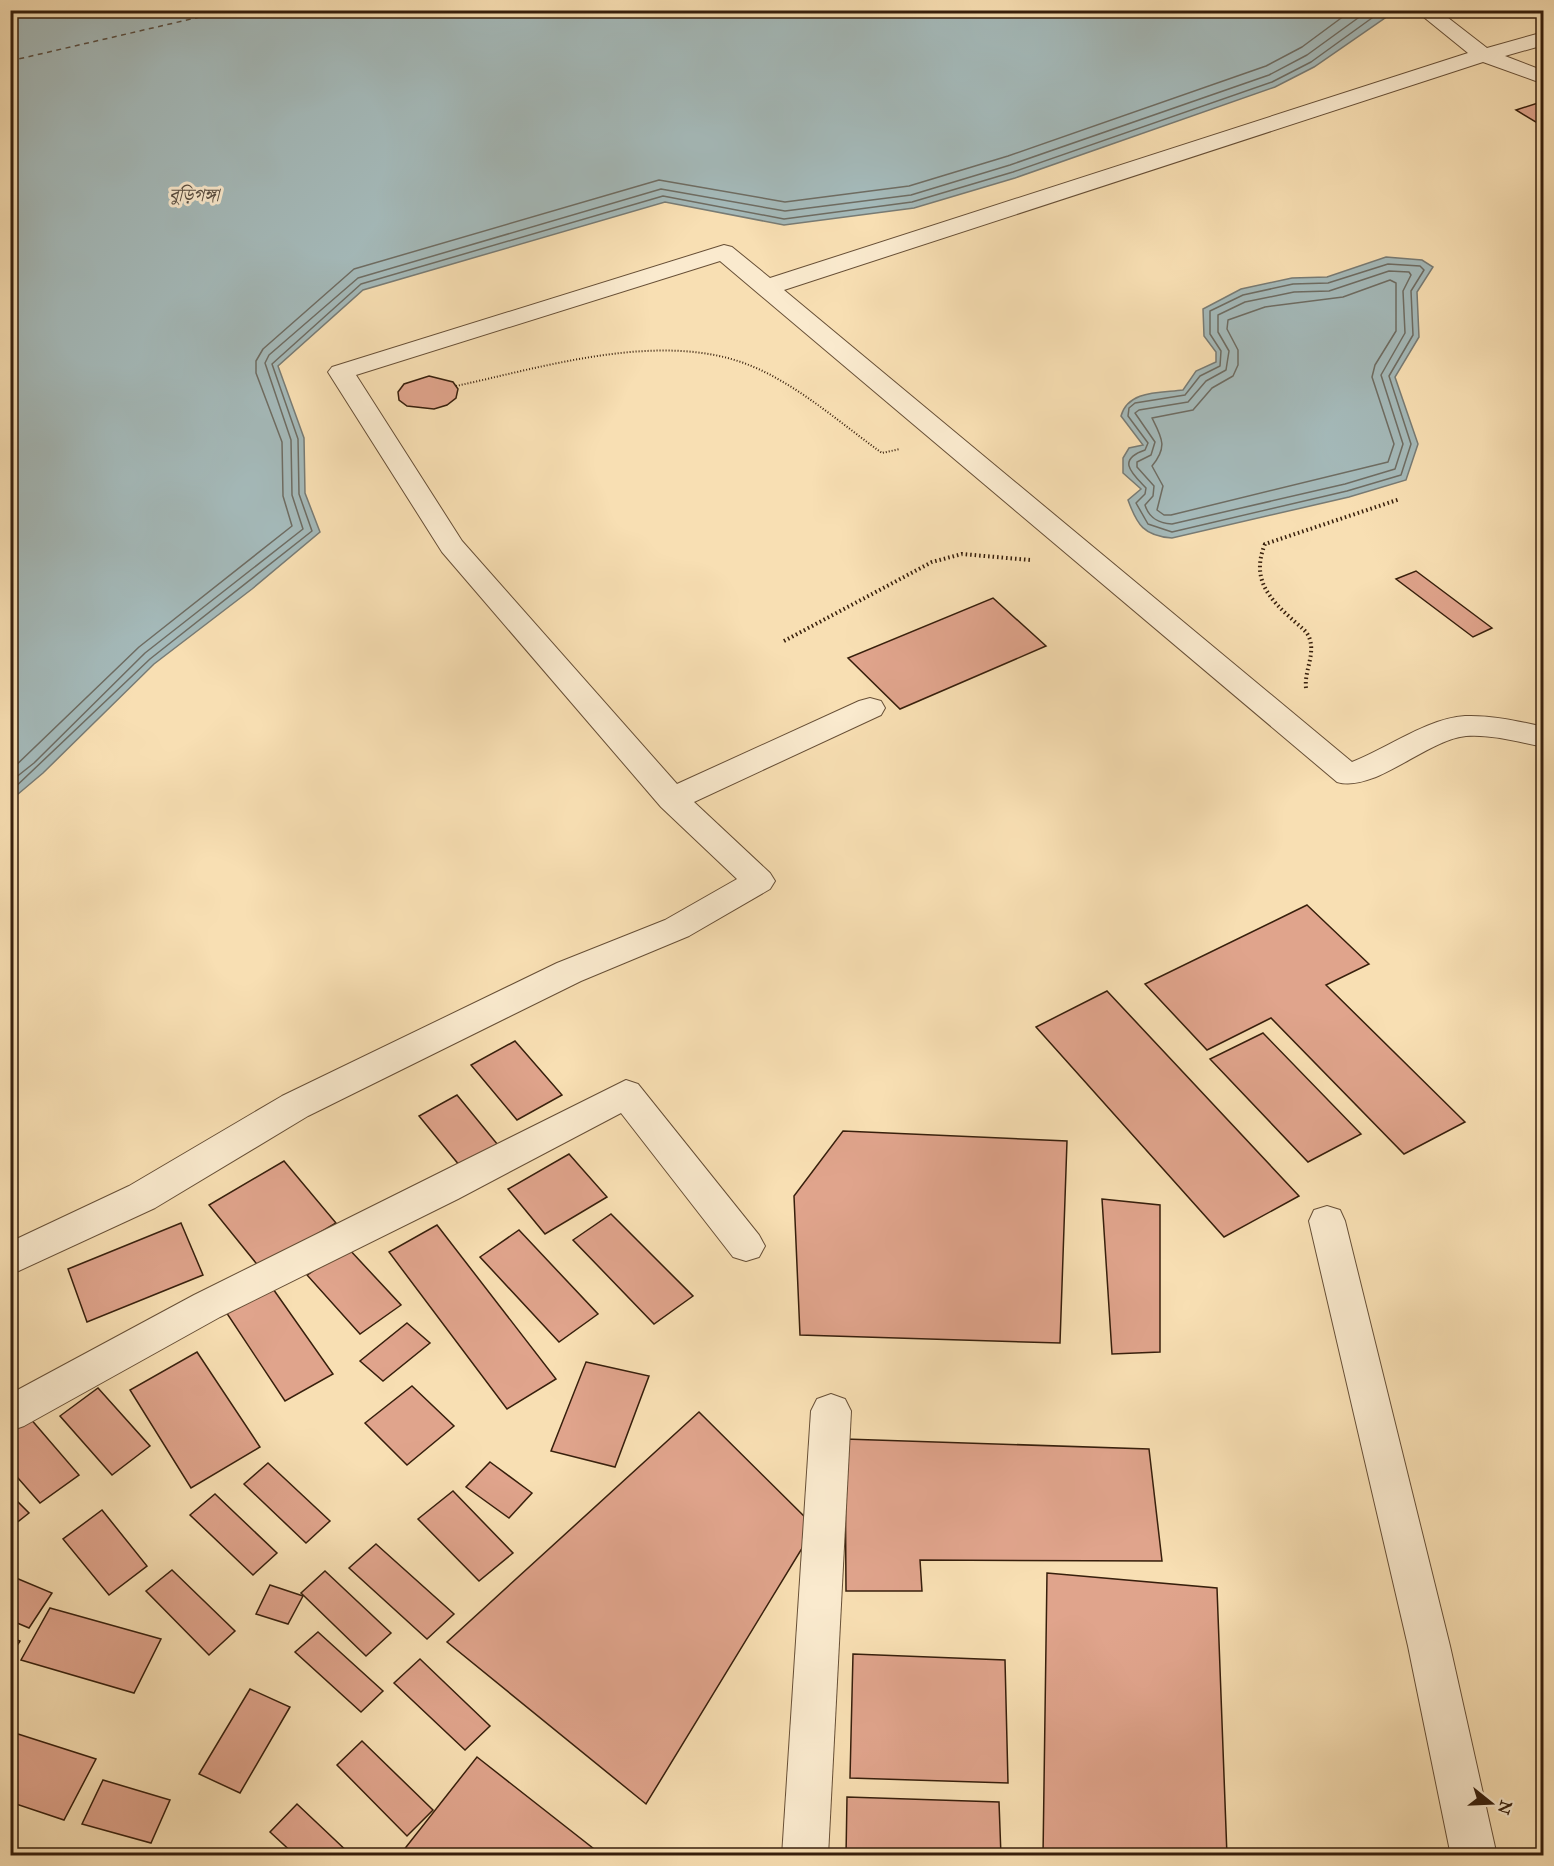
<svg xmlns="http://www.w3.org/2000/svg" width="1554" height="1866" font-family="'IM FELL Great Primer','Noto Serif Bengali',serif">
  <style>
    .water { fill: #a4b9b9; stroke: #787b74; stroke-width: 1.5 }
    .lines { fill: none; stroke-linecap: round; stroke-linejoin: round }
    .shore { stroke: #6e6c62; stroke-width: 1.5 }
    .ferry { stroke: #584d40; stroke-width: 1.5; stroke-dasharray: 5 4.5; stroke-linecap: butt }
    .building { fill: #e0a48c; stroke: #371f0c; stroke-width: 1.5 }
    .minor-casing { stroke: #674f36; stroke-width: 2 }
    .path-far1 { stroke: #371f0c; stroke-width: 2; stroke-dasharray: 1 2; stroke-linecap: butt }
    .path { stroke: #371f0c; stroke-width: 4; stroke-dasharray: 1.5 3; stroke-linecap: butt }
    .minor { fill: #faeace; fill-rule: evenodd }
    .labels { text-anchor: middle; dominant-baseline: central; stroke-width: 6; stroke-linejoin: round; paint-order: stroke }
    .far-water-label { font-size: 18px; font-style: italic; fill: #584d40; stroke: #faeace }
  </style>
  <rect width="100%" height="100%" fill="#f8dfb3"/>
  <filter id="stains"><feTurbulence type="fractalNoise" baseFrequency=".00333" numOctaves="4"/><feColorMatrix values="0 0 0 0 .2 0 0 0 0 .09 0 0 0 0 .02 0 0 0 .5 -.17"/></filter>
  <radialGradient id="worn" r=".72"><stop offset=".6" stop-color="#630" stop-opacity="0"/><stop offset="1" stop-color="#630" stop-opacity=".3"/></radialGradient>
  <g class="water">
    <polygon points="11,10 1395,10 1395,11 1314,67 1275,87 1015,178 914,208 784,225 665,202 363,290 278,366 304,438 305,493 320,532 252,589 154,664 43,773 11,800"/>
    <path d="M1386 257 1422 260 1433 267 1417 292 1419 337 1395 377 1418 444 1406 480 1349 497 1172 538C1144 536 1137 525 1128 500L1141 489 1123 473V458L1129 448 1143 445 1121 416C1128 390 1160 393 1183 390L1196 371 1216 362V352L1204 336 1203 309 1241 289 1292 278 1327 277Z"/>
  </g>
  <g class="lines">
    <g class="shore">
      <path d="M1388 264 1420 266 1424 270 1411 291 1413 335 1389 376 1411 444 1401 475 1347 491 1172 532 1148 524 1136 503 1145 494 1146 488C1132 473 1116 460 1145 450L1148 443 1128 416 1129 408 1135 403 1185 395 1200 376 1220 366 1221 351 1210 334V311L1243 295 1293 284 1328 283Z"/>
      <path d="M1389 271 1409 272 1411 275 1403 291 1405 333 1381 375 1403 444 1395 469 1345 484 1172 524C1158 523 1149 518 1145 505L1153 496 1154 486 1137 467V462L1151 455 1155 442 1135 413 1139 410 1188 402 1206 381 1226 370 1229 351 1218 332V315L1245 302 1294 292 1329 291Z"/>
      <path d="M1390 280 1396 283V331L1375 365 1372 377 1394 444 1388 462 1171 515H1164L1157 510 1163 486 1152 466C1168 447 1162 438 1152 418L1193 410 1212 388 1233 376 1238 365V350L1227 329 1228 320 1265 307 1343 297Z"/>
      <polyline points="10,771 139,647 292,526 283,496 282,442 256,373 256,361 263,349 354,269 659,180 785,202 909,186 1008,156 1266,66 1302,47 1352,10"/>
      <polyline points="10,782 34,763 145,653 303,529 292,495 291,440 265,363 269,355 358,278 661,189 785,211 911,195 1010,165 1269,75 1307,55 1369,10"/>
      <polyline points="10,792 150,659 312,531 299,494 298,439 272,364 361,284 663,196 784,219 912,202 1013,172 1272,82 1311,62 1383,10"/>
    </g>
    <polyline class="ferry" points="10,61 230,10"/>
  </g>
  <g class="building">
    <polygon points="1544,101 1544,127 1516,110"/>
    <polygon points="429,376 453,382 458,389 456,398 447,405 434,409 407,406 399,400 398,392 404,384"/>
    <polygon points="1416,571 1492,628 1473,637 1396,579"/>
    <polygon points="993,598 1046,646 900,709 848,658"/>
    <polygon points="1307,905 1369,964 1326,985 1465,1122 1404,1154 1271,1018 1207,1050 1145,984"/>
    <polygon points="1107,991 1299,1196 1224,1237 1036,1027"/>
    <polygon points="1263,1033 1361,1134 1308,1162 1210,1059"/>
    <polygon points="515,1041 562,1095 517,1120 471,1065"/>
    <polygon points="457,1095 498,1145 460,1166 419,1116"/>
    <polygon points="843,1131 1067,1141 1060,1343 800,1335 794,1196"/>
    <polygon points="569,1154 607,1197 545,1234 508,1189"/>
    <polygon points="284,1161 336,1223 260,1268 209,1205"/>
    <polygon points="1102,1199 1160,1205 1160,1352 1112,1354"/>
    <polygon points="611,1214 693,1296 654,1324 573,1240"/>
    <polygon points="181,1223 203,1275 87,1322 68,1269"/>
    <polygon points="437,1225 556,1379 507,1409 389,1252"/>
    <polygon points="519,1230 598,1314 559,1342 480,1257"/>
    <polygon points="348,1248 401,1305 360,1334 307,1275"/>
    <polygon points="271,1286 333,1374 285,1401 226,1312"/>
    <polygon points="407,1323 430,1343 383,1381 360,1361"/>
    <polygon points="197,1352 260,1447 191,1488 130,1390"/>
    <polygon points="586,1362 649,1376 615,1467 551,1451"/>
    <polygon points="412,1386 454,1426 407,1465 365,1423"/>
    <polygon points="98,1388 150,1446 112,1475 60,1416"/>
    <polygon points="699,1412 815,1527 646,1804 447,1642"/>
    <polygon points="29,1417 79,1475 40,1503 10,1469 10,1430"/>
    <polygon points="845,1439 1149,1449 1162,1561 920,1560 922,1591 846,1591"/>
    <polygon points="490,1462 532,1493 509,1518 466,1487"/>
    <polygon points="268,1463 330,1521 306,1543 244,1484"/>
    <polygon points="453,1491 513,1553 479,1581 418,1519"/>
    <polygon points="10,1494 29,1513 10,1528"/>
    <polygon points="215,1494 277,1553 253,1575 190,1515"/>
    <polygon points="102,1510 147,1566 109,1595 63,1539"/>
    <polygon points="376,1544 454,1614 427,1639 349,1568"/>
    <polygon points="172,1570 235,1631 209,1655 146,1591"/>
    <polygon points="325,1571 391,1633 366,1656 301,1593"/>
    <polygon points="1047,1573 1217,1588 1227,1856 1043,1856"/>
    <polygon points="16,1578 52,1593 29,1628 10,1620 10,1586"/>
    <polygon points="270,1585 303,1596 288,1624 256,1614"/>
    <polygon points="50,1608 161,1639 134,1693 21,1660"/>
    <polygon points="318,1632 383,1691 361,1712 295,1652"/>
    <polygon points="10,1637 20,1641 10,1656"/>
    <polygon points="853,1654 1005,1660 1008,1783 850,1778"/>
    <polygon points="420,1659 490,1726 465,1750 394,1683"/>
    <polygon points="250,1689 290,1707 240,1793 199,1774"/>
    <polygon points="18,1734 96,1759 64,1820 10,1802 10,1747"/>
    <polygon points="362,1741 433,1810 407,1836 337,1765"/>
    <polygon points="477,1757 603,1856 399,1856"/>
    <polygon points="103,1780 170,1800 151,1843 82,1824"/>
    <polygon points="847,1797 999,1802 1001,1856 846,1856"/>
    <polygon points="297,1804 352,1856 296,1856 270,1832"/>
  </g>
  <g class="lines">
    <g class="minor-casing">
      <g id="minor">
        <path d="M1415 10H1438L1487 48 1544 32V45L1505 56 1544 71V84L1483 62 784 290 1352 762C1386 749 1428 718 1465 716 1491 715 1518 721 1544 727V747C1519 742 1491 734 1466 736 1426 740 1375 793 1337 782L720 261 356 375 462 541 677 784 859 701 870 698 881 701 885 708 881 715 694 802 770 873 775 881 770 889 689 936 581 981 308 1116 155 1208 10 1275V1242L129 1186 282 1096 557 963 665 920 737 879 661 807 442 552 328 372 332 367 724 245 732 247 770 278 1468 53Z"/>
        <polygon points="626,1080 638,1084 759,1235 765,1246 759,1257 746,1261 733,1257 621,1113 458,1199 220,1317 24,1426 10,1431 10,1394 194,1295"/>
        <polygon points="1327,1206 1340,1210 1345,1221 1450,1646 1497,1856 1451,1856 1408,1646 1309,1221 1314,1210"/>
        <polygon points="831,1394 845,1399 851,1411 828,1856 782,1856 811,1411 817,1399"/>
      </g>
    </g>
    <path class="path-far1" d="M456 386C544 367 661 330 749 365 797 384 840 423 882 453L900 449"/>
    <g class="path">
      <polyline points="784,641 932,562 962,554 1030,560"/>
      <path d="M1306 688C1304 671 1316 654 1309 637 1306 630 1299 626 1293 620 1268 598 1251 578 1265 544L1400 499"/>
    </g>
    <use href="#minor" class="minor"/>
  </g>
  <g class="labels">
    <g class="far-water-label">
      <text x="194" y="195">বুড়িগঙ্গা</text>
    </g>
  </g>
  <rect width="1554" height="1866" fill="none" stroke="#f8dfb3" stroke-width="36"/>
  <rect x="12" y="12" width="1530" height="1842" fill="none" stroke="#371f0c" stroke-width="3"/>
  <rect x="18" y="18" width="1518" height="1830" fill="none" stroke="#371f0c" stroke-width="1.5"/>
  <g transform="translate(1491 1803) rotate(108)" stroke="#faeace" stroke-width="4.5" paint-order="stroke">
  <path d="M0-4.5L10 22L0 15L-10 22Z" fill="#371f0c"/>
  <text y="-9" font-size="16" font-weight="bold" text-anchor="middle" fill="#371f0c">N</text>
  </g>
  <rect width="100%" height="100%" filter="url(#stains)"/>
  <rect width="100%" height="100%" fill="url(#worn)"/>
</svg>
